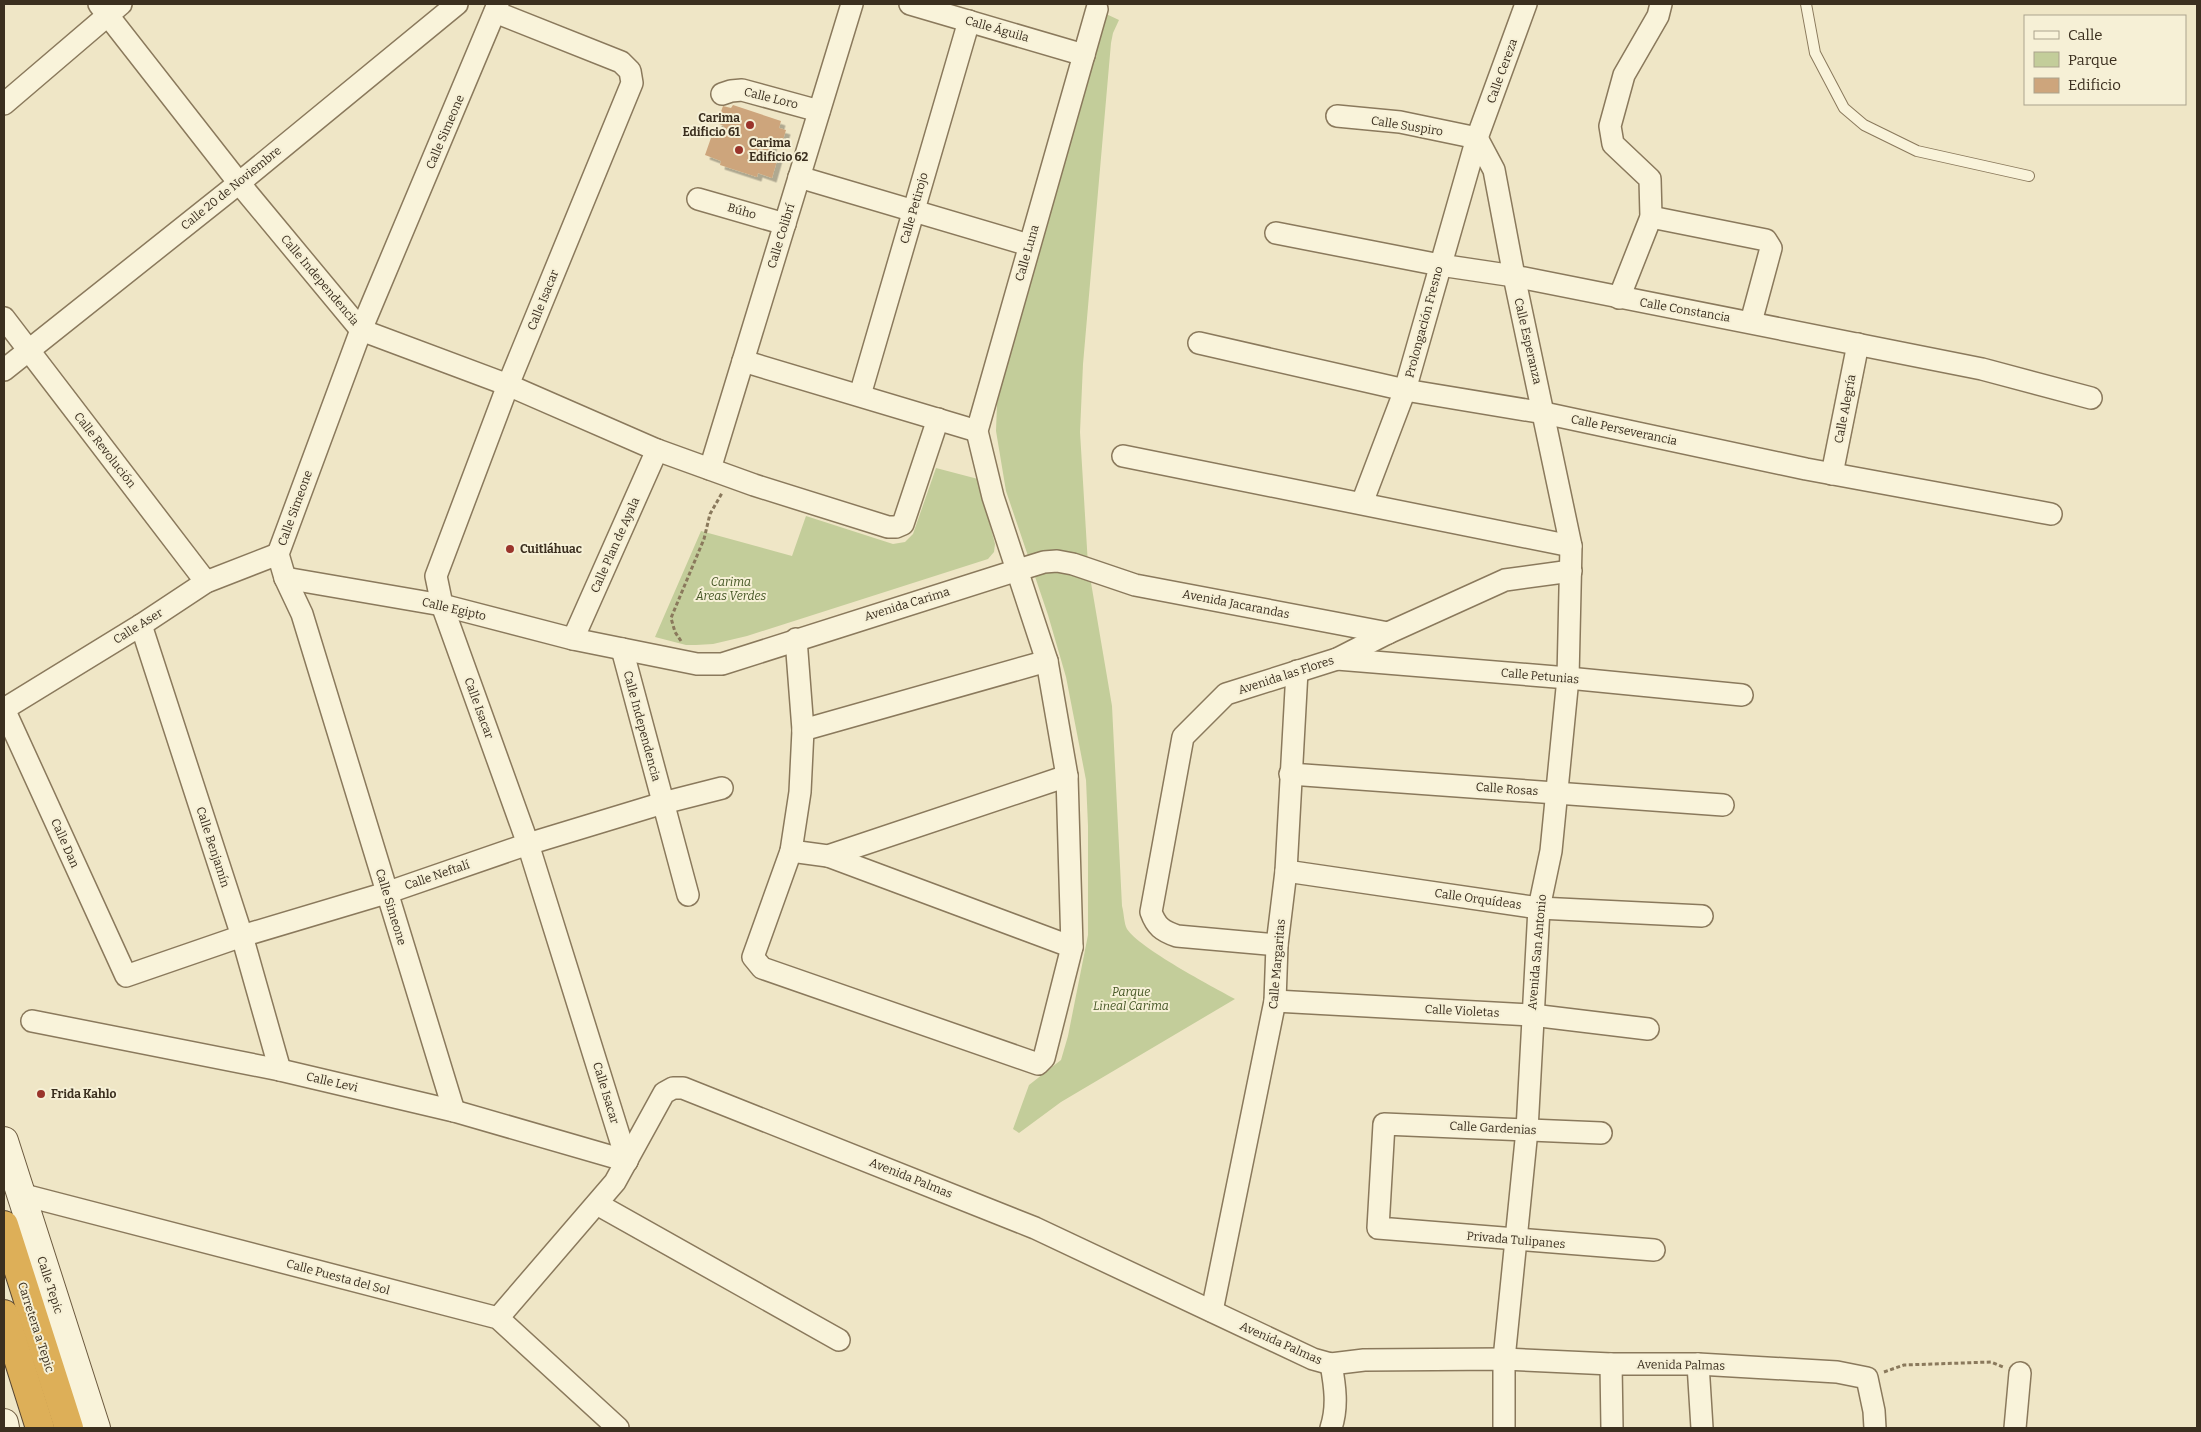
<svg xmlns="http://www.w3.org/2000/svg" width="2201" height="1432" font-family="Bitter,serif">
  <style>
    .green { fill: #c3cd9a }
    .building { fill: #cda57c; filter: url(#shadow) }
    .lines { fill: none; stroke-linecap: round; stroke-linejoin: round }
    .lane-casing { stroke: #8a795c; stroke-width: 12 }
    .street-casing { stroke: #8a795c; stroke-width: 24 }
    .secondary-casing { stroke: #6c5a3f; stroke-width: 30 }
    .highway-casing { stroke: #584630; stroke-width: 30 }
    .path { stroke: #8a795c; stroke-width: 3; stroke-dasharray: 4 2.5; stroke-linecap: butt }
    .lane { stroke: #f9f3da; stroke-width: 10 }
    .street { stroke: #f9f3da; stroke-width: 21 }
    .secondary { stroke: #f9f3da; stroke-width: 28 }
    .highway { stroke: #ddaf58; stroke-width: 28 }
    .poi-dot { fill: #9a342b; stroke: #f6f0d6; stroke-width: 2 }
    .labels { text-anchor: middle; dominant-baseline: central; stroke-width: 4; stroke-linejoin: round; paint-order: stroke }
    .street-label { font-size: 12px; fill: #3b2f1f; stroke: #f6f0d6 }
    .poi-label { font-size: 12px; font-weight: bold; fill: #3b2f1f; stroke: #f6f0d6; text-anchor: start }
    .park-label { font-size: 12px; font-style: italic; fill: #465726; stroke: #f6f0d6 }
  </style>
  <defs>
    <filter id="shadow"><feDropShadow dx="4.5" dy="4.5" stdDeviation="0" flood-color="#0004"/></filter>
  </defs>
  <rect width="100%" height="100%" fill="#efe6c6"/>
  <g class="green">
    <path d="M1104 13 1119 20 1113 33 1111 43 1083 364 1080 432 1088 565 1112 706 1122 906C1124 913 1124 924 1127 929 1139 948 1213 987 1235 999L1061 1102 1019 1133 1013 1129 1029 1085 1061 1060 1068 1036 1088 935V826L1086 780 1066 677 1048 615 1006 491 996 431 997 404 1009 350 1082 102 1092 56Z"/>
    <polygon points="936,468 978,479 995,544 994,552 988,559 747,636 713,644 696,645 686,645 655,637 701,531 792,556 806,516 893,544 905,542 913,534"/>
  </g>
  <polygon class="building" points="733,105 781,121 779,128 786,130 782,143 774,140 770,154 778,157 772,178 758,173 757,177 720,165 721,161 705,155 712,135 719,138 724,126 717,123 723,106 731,108"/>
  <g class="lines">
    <g class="lane-casing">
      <polyline id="lane" points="1806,4 1815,53 1844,108 1864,125 1917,151 2029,176"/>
    </g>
    <g class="street-casing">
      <g id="street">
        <polyline points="99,4 239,183 361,330 508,385 657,450 754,485 888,527 896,527 903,524 938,419"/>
        <polyline points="910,4 1084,55"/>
        <polyline points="495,12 621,62 630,71 632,83 508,385 436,576 442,605 528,844 627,1161"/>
        <polyline points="722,94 731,91 742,90 819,111"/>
        <polyline points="4,104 121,4"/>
        <polyline points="1337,116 1400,122 1477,138"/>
        <polyline points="1477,138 1494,170 1514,276 1571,546 1568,678 1551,851 1539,908 1527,1130 1504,1359 1504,1428"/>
        <polyline points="799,177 1029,245"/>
        <polyline points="698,199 785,224"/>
        <polyline points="1651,217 1766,240 1771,248 1751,322"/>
        <polyline points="1276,233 1440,265 1514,276 1982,369 2091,398"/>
        <polyline points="1619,298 1651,217 1650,179 1613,144 1610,126 1624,75 1658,16 1661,4"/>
        <polyline points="4,318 206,582"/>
        <polyline points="1199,343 1405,390 1544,413 1806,469 2051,514"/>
        <polyline points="743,361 977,431"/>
        <polyline points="4,370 239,183 457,4"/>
        <polyline points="860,395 969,21"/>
        <polyline points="1123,456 1571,546"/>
        <polyline points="710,469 852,4"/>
        <polyline points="1832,474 1858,344"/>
        <polyline points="1362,503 1405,390 1477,138 1526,4"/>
        <polyline points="285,578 442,605 573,639 697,664 722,664 1018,570 1044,562 1057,561 1073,564 1135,585 1388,633"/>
        <polyline points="141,625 242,936 280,1070"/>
        <polyline points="573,639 657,450"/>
        <polyline points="796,639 803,730 800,792 791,851 753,957 762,968 1038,1064 1044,1058 1072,947 1067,776 1047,661 993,497 977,431 1097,9"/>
        <polyline points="622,649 688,895"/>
        <polyline points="1337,659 1568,678 1742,695"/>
        <polyline points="4,709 126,976 242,936 386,893 528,844 663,803 722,788"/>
        <polyline points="4,709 141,625 206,582 278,554"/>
        <polyline points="803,730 1047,661"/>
        <polyline points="1290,774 1723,805"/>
        <polyline points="791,851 828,856 1067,776"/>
        <polyline points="828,856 1072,947"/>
        <polyline points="1286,871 1539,908 1702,916"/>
        <path d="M1277 945 1177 936C1162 931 1156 926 1151 912L1183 737 1226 694 1337 659 1388 633 1505 580 1571 571"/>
        <polyline points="1275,1001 1532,1015 1648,1029"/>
        <polyline points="32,1021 280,1070 454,1111 627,1161"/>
        <polyline points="454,1111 302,614 285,578 278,554 361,330 498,4"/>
        <polyline points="1601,1133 1384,1124 1378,1228 1654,1250"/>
        <polyline points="20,1194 498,1318 618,1428"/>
        <polyline points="597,1204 839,1340"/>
        <polyline points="1212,1311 1275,1001 1277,945 1286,871 1297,671"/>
        <polyline points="498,1318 615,1182 664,1093 673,1088 683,1088 1035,1228 1313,1359 1331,1364 1364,1360 1504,1359 1611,1364 1698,1364 1837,1372 1867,1378 1874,1411 1875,1428"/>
        <path d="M1331 1364C1335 1386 1338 1407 1331 1428"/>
        <polyline points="1611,1364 1612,1428"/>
        <polyline points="1698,1364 1702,1428"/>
        <polyline points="2015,1428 2020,1373"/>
      </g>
    </g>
    <g class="secondary-casing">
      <g id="secondary">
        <polyline points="4,1141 96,1428"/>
        <polyline points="4,1423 5,1428"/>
      </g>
    </g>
    <g class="highway-casing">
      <g id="highway">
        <polyline points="4,1225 69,1428"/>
        <polyline points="4,1314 40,1428"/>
      </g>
    </g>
    <g class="path">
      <polyline points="681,641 675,632 671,618 704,539 710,514 722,493"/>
      <polyline points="1884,1372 1904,1365 1991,1362 2003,1367"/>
    </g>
    <use href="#lane" class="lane"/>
    <use href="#street" class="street"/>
    <use href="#secondary" class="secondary"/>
    <use href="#highway" class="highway"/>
  </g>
  <g class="poi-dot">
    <circle cx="750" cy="125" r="5"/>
    <circle cx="739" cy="150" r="5"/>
    <circle cx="510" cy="549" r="5"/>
    <circle cx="41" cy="1094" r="5"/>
  </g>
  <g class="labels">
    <g class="street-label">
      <text transform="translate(997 29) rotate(16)">Calle Águila</text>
      <text transform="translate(1502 71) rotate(-70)">Calle Cereza</text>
      <text transform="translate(771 98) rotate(14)">Calle Loro</text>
      <text transform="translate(1407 126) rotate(9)">Calle Suspiro</text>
      <text transform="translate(445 132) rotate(-67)">Calle Simeone</text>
      <text transform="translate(231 188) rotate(-39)">Calle 20 de Noviembre</text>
      <text transform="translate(914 208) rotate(-74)">Calle Petirojo</text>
      <text transform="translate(742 211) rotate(16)">Búho</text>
      <text transform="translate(781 236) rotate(-73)">Calle Colibrí</text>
      <text transform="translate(1027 253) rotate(-74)">Calle Luna</text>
      <text transform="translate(320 280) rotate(50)">Calle Independencia</text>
      <text transform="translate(543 300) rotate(-68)">Calle Isacar</text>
      <text transform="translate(1685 310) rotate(10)">Calle Constancia</text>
      <text transform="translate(1424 322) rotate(-75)">Prolongación Fresno</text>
      <text transform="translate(1528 341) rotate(77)">Calle Esperanza</text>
      <text transform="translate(1845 409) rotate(-79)">Calle Alegría</text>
      <text transform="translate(1624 430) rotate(12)">Calle Perseverancia</text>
      <text transform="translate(105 450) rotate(52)">Calle Revolución</text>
      <text transform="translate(295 508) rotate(-70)">Calle Simeone</text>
      <text transform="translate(615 545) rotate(-66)">Calle Plan de Ayala</text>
      <text transform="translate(907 604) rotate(-17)">Avenida Carima</text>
      <text transform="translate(1236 604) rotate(11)">Avenida Jacarandas</text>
      <text transform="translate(454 609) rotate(13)">Calle Egipto</text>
      <text transform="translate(138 626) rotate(-32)">Calle Aser</text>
      <text transform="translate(1286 675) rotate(-18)">Avenida las Flores</text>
      <text transform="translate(1540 676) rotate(5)">Calle Petunias</text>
      <text transform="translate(479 708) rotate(70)">Calle Isacar</text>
      <text transform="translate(642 726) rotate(75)">Calle Independencia</text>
      <text transform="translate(1507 789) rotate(4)">Calle Rosas</text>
      <text transform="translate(65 843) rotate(66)">Calle Dan</text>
      <text transform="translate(213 847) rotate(72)">Calle Benjamín</text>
      <text transform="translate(437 875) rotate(-19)">Calle Neftalí</text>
      <text transform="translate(1478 899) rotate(8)">Calle Orquídeas</text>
      <text transform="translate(391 907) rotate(73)">Calle Simeone</text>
      <text transform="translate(1537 952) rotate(-85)">Avenida San Antonio</text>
      <text transform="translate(1277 964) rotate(-85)">Calle Margaritas</text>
      <text transform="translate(1462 1011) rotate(3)">Calle Violetas</text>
      <text transform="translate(332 1082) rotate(13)">Calle Levi</text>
      <text transform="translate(606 1093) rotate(73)">Calle Isacar</text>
      <text transform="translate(1493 1128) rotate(3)">Calle Gardenias</text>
      <text transform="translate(911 1178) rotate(22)">Avenida Palmas</text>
      <text transform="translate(1516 1240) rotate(5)">Privada Tulipanes</text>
      <text transform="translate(338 1277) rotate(15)">Calle Puesta del Sol</text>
      <text transform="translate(50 1285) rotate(72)">Calle Tepic</text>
      <text transform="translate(36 1327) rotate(72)">Carretera a Tepic</text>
      <text transform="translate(1281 1343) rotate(24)">Avenida Palmas</text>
      <text transform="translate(1681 1365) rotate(1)">Avenida Palmas</text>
    </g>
    <g class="poi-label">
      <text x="740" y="118" text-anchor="end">Carima<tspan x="740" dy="14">Edificio 61</tspan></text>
      <text x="749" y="143">Carima<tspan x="749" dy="14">Edificio 62</tspan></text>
      <text x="520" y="549">Cuitláhuac</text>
      <text x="51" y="1094">Frida Kahlo</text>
    </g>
    <g class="park-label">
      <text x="731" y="582">Carima<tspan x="731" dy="14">Áreas Verdes</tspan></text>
      <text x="1131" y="992">Parque<tspan x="1131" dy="14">Lineal Carima</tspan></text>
    </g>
  </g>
  <rect width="2201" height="1432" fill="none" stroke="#3b2f1f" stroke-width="10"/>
  <rect x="2024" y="15" width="162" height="90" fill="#f6f0d6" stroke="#aba38d"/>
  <rect x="2034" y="31" width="25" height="8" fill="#f9f3da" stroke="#aba38d"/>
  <text x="2068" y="40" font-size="15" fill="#3b2f1f">Calle</text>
  <rect x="2034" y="52" width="25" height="15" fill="#c3cd9a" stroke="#aba38d"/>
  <text x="2068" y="65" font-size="15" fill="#3b2f1f">Parque</text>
  <rect x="2034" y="78" width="25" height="15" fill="#cda57c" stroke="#aba38d"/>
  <text x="2068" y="90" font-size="15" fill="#3b2f1f">Edificio</text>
</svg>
